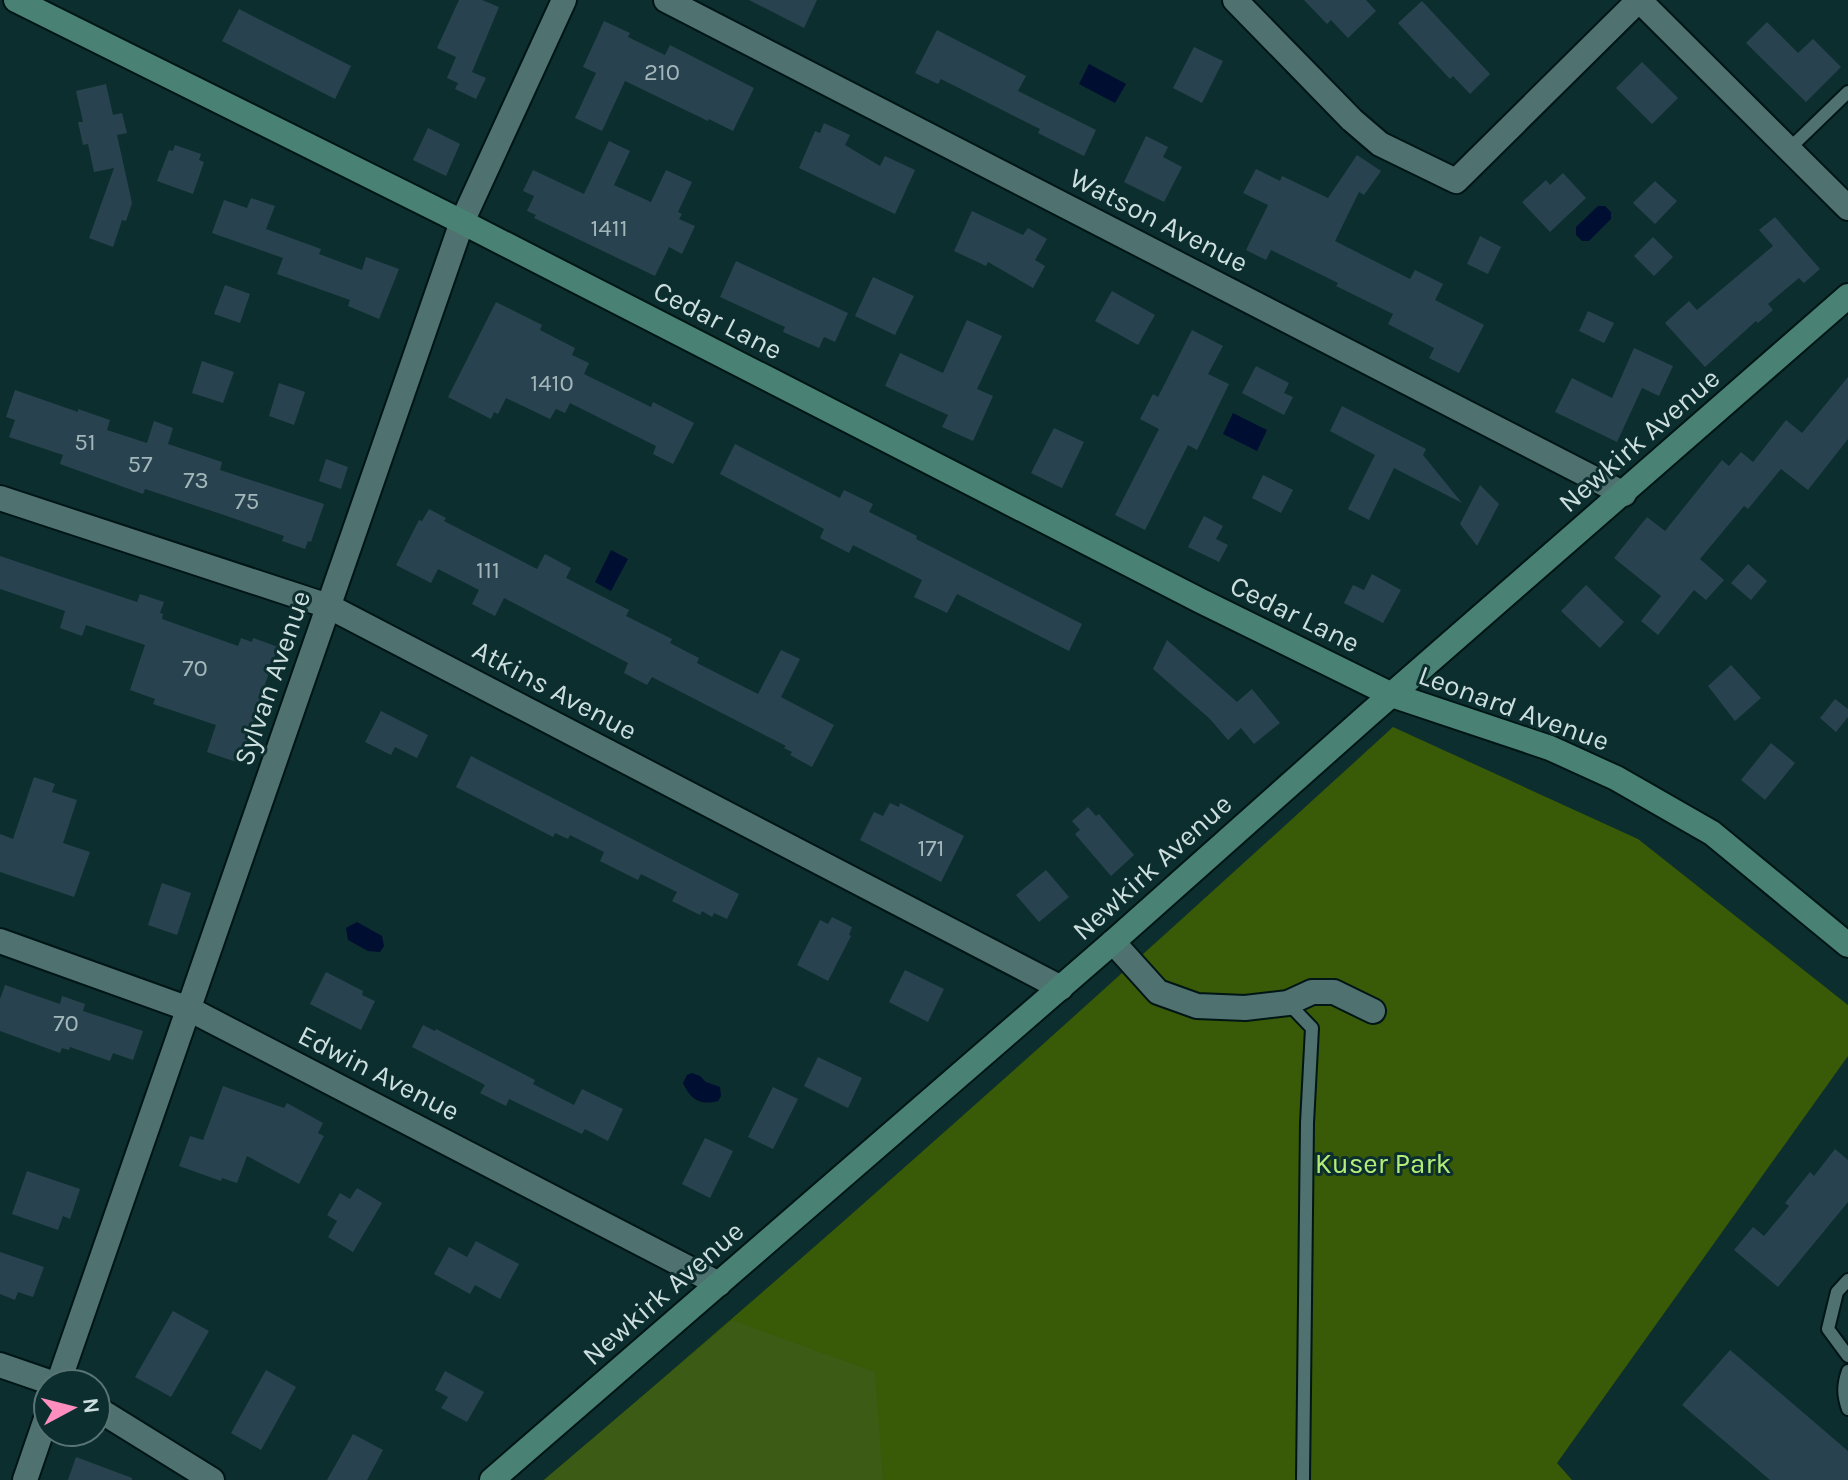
<svg xmlns="http://www.w3.org/2000/svg" width="1848" height="1480" font-family="Karla,sans-serif">
  <style>
    .green { fill: #395a06 }
    .forest { fill: #3c5b14 }
    .water { fill: #000e32 }
    .building { fill: #28434f }
    .lines { fill: none; stroke-linecap: round; stroke-linejoin: round }
    .lane-casing { stroke: #001515; stroke-width: 16 }
    .street-casing { stroke: #001515; stroke-width: 28 }
    .secondary-casing { stroke: #001515; stroke-width: 28 }
    .lane { stroke: #4f7170; stroke-width: 12 }
    .street { stroke: #4f7170; stroke-width: 24 }
    .secondary { stroke: #498274; stroke-width: 24 }
    .labels { text-anchor: middle; dominant-baseline: central; stroke-width: 6; stroke-linejoin: round; paint-order: stroke }
    .number-label { font-size: 24px; fill: #a3b7ba }
    .street-label { font-size: 28px; fill: #ccdede; stroke: #0c2e2e }
    .park-label { font-size: 28px; fill: #b4ed78; stroke: #0c2e2e }
  </style>
  <rect width="100%" height="100%" fill="#0c2e2e"/>
  <path class="green" d="M1393 727 1638 839 1848 1005V1056L1557 1463 1572 1480H544C833 1235 1114 982 1393 727Z"/>
  <polygon class="forest" points="732,1320 875,1372 883,1480 544,1480"/>
  <g class="water">
    <polygon points="1089,64 1126,84 1115,103 1079,84"/>
    <polygon points="1598,206 1605,206 1611,212 1611,219 1589,241 1582,241 1576,235 1576,227"/>
    <polygon points="1233,413 1267,430 1257,451 1223,434"/>
    <polygon points="611,550 628,559 611,591 595,582"/>
    <polygon points="357,922 382,936 384,946 380,952 368,951 348,940 346,928"/>
    <path d="M692 1073 700 1076 706 1082 720 1087 721 1096 718 1101C700 1106 690 1099 683 1083L687 1075Z"/>
  </g>
  <g class="building">
    <polygon points="459,0 482,0 499,7 472,72 486,78 476,99 455,89 458,83 447,78 456,57 437,48"/>
    <polygon points="749,0 817,0 804,28"/>
    <polygon points="1304,0 1366,0 1376,11 1348,38 1331,20 1327,24"/>
    <polygon points="1422,1 1490,74 1470,94 1453,76 1450,79 1398,23"/>
    <polygon points="239,9 351,66 335,99 222,41"/>
    <polygon points="604,21 630,33 628,37 665,55 670,45 754,88 733,131 709,119 708,121 625,81 602,131 575,118 596,73 583,67"/>
    <polygon points="1767,22 1798,53 1813,39 1841,67 1806,102 1746,43"/>
    <polygon points="937,30 1026,76 1018,91 1096,130 1084,156 1038,133 1040,129 941,79 938,84 915,73"/>
    <polygon points="1194,47 1223,61 1202,103 1173,88"/>
    <polygon points="1642,62 1678,98 1652,124 1616,88"/>
    <polygon points="106,84 113,115 122,113 127,133 117,135 132,203 126,221 122,220 113,247 89,238 114,168 94,172 88,144 83,145 78,122 83,122 76,91"/>
    <polygon points="824,123 850,135 845,145 880,166 885,156 915,170 895,214 799,168 815,131 820,133"/>
    <polygon points="428,128 460,144 446,176 413,160"/>
    <polygon points="1146,136 1168,147 1163,157 1182,167 1164,202 1124,182"/>
    <polygon points="609,141 630,151 614,185 651,202 666,170 692,182 678,212 682,214 679,219 695,226 682,254 669,247 655,276 534,218 536,215 527,211 534,196 523,191 533,170 584,194"/>
    <polygon points="175,145 201,154 199,160 204,162 193,194 157,181 169,150 173,151"/>
    <polygon points="1357,155 1381,171 1364,195 1359,192 1335,241 1410,279 1415,270 1443,284 1435,300 1484,325 1459,373 1429,358 1434,348 1388,324 1393,314 1336,286 1338,283 1271,250 1266,260 1246,250 1268,205 1243,193 1256,169 1280,181 1282,176 1328,198"/>
    <polygon points="1563,173 1586,198 1550,232 1522,202 1546,180 1550,185"/>
    <polygon points="1655,181 1677,201 1655,224 1633,203"/>
    <polygon points="251,198 275,206 266,229 321,249 319,254 362,270 366,257 399,269 379,319 348,306 350,300 277,274 283,258 212,233 224,200 247,208"/>
    <polygon points="972,211 1023,235 1028,228 1047,239 1035,260 1045,266 1033,288 988,262 986,266 954,251"/>
    <polygon points="1775,217 1820,269 1804,283 1799,278 1768,304 1773,310 1758,323 1756,321 1705,367 1665,323 1689,301 1697,310 1773,246 1759,230"/>
    <polygon points="1480,236 1501,247 1488,274 1467,264"/>
    <polygon points="1653,237 1673,257 1654,276 1634,256"/>
    <polygon points="736,261 848,313 835,342 824,337 819,348 783,332 785,327 720,297"/>
    <polygon points="873,277 914,296 895,335 855,316"/>
    <polygon points="225,285 250,294 240,323 214,314"/>
    <polygon points="1112,291 1155,315 1138,345 1095,321"/>
    <polygon points="496,302 542,325 540,330 575,348 572,355 589,363 584,374 651,407 653,402 694,423 673,464 653,454 656,446 570,403 565,413 556,409 550,419 506,398 498,414 494,412 491,419 448,397"/>
    <polygon points="1588,311 1614,323 1604,343 1579,331"/>
    <polygon points="967,320 1002,336 977,389 993,396 973,441 942,427 948,415 885,386 900,353 943,373"/>
    <polygon points="1192,330 1223,346 1208,374 1229,384 1197,450 1188,445 1145,530 1115,515 1159,429 1140,419 1153,394 1158,397"/>
    <polygon points="1634,348 1673,366 1659,396 1642,388 1617,442 1555,412 1572,378 1612,398"/>
    <polygon points="202,361 234,372 223,403 192,393"/>
    <polygon points="1256,366 1289,383 1284,393 1293,397 1284,415 1242,393"/>
    <polygon points="1848,377 1848,439 1808,490 1781,469 1748,509 1744,506 1700,559 1724,580 1706,600 1694,590 1658,635 1641,621 1661,596 1614,558 1647,517 1665,531 1722,460 1729,466 1741,452 1753,462 1786,420 1802,433"/>
    <polygon points="279,383 305,392 294,425 269,416"/>
    <polygon points="15,390 78,412 78,409 110,420 107,430 147,443 154,421 173,428 168,444 222,462 220,470 324,504 311,542 308,541 305,549 282,541 284,536 224,515 145,489 143,494 60,464 63,455 9,437 15,420 6,417"/>
    <polygon points="1342,406 1426,449 1423,455 1462,503 1394,468 1369,520 1348,509 1375,455 1330,431"/>
    <polygon points="1054,428 1084,442 1062,488 1031,473"/>
    <polygon points="735,444 840,498 844,490 873,504 869,512 917,536 916,539 1082,624 1069,651 957,594 947,613 914,597 922,580 853,545 849,553 820,538 824,529 720,474"/>
    <polygon points="326,459 348,467 341,489 319,481"/>
    <polygon points="1263,475 1293,490 1281,513 1252,498"/>
    <polygon points="1480,485 1499,504 1477,546 1460,524"/>
    <polygon points="429,509 446,518 444,521 537,569 545,554 571,568 566,578 629,610 626,616 672,639 670,643 699,658 697,663 758,694 781,650 800,659 781,697 834,725 812,767 790,755 792,752 784,748 786,746 652,677 647,685 624,673 628,663 504,598 495,616 472,604 479,590 438,569 431,583 396,565 419,520 422,521"/>
    <polygon points="1204,516 1223,526 1216,539 1228,545 1219,562 1188,547"/>
    <polygon points="0,556 137,602 140,594 164,602 160,613 163,614 162,619 238,646 241,638 252,642 253,638 278,647 257,707 242,764 207,752 216,725 153,704 155,699 130,690 145,645 86,625 82,636 60,628 65,611 0,589"/>
    <polygon points="1748,564 1767,581 1751,600 1731,583"/>
    <polygon points="1372,574 1401,590 1383,623 1344,603 1353,585 1364,590"/>
    <polygon points="1586,585 1624,622 1600,648 1561,611"/>
    <polygon points="1167,640 1237,702 1252,689 1280,723 1254,744 1241,728 1228,740 1210,719 1153,669"/>
    <polygon points="1731,665 1761,698 1735,721 1708,686"/>
    <polygon points="1835,699 1848,709 1848,717 1836,732 1820,718"/>
    <polygon points="381,711 428,735 417,758 395,747 391,755 365,742"/>
    <polygon points="1771,743 1795,763 1765,800 1741,780"/>
    <polygon points="471,756 739,894 727,919 714,913 712,917 702,911 700,915 672,901 677,892 641,874 638,880 600,861 604,852 570,835 568,839 555,833 553,837 456,787"/>
    <polygon points="34,777 55,784 52,792 77,800 63,843 90,852 74,897 0,872 0,834 13,839"/>
    <polygon points="890,803 899,807 900,803 964,836 941,882 860,840 874,812 883,816"/>
    <polygon points="1088,807 1096,816 1099,814 1134,855 1111,876 1075,834 1080,830 1072,821"/>
    <polygon points="1046,870 1069,897 1039,922 1016,895"/>
    <polygon points="162,883 191,893 177,935 148,925"/>
    <polygon points="832,917 852,927 849,935 851,936 828,981 797,965 820,920 828,924"/>
    <polygon points="905,970 944,989 928,1022 889,1002"/>
    <polygon points="326,972 363,991 362,995 375,1001 361,1030 310,1004"/>
    <polygon points="5,985 60,1004 62,996 65,997 85,1004 83,1011 143,1031 133,1060 113,1053 110,1061 70,1047 69,1050 62,1048 60,1053 0,1031 0,999"/>
    <polygon points="423,1025 435,1031 436,1029 535,1080 533,1084 574,1105 582,1089 623,1109 608,1141 585,1129 582,1134 509,1099 506,1106 480,1093 485,1085 412,1047"/>
    <polygon points="818,1057 862,1078 848,1108 804,1086"/>
    <polygon points="223,1086 284,1108 287,1103 323,1123 318,1133 324,1136 299,1184 247,1156 237,1183 222,1178 221,1181 179,1166 190,1136 203,1140"/>
    <polygon points="773,1087 798,1099 773,1149 748,1137"/>
    <polygon points="705,1138 733,1151 710,1198 682,1184"/>
    <polygon points="1835,1149 1848,1160 1848,1202 1778,1287 1734,1250 1753,1227 1764,1236 1789,1206 1785,1203 1810,1172 1814,1176"/>
    <polygon points="27,1171 80,1189 70,1219 63,1216 58,1230 12,1214"/>
    <polygon points="357,1188 382,1203 353,1252 328,1237 337,1221 327,1215 340,1193 350,1199"/>
    <polygon points="476,1241 519,1264 500,1299 475,1285 470,1294 434,1274 449,1247 467,1257"/>
    <polygon points="0,1252 44,1267 33,1297 18,1292 15,1300 0,1294"/>
    <polygon points="173,1311 209,1331 171,1397 135,1377"/>
    <polygon points="1730,1350 1848,1451 1848,1480 1770,1480 1682,1405"/>
    <polygon points="266,1370 296,1387 261,1450 231,1433"/>
    <polygon points="445,1371 484,1392 467,1422 441,1408 448,1397 435,1390"/>
    <polygon points="353,1434 383,1450 367,1480 327,1480"/>
    <polygon points="76,1457 132,1478 132,1480 68,1480"/>
  </g>
  <g class="lines">
    <g class="lane-casing">
      <g id="lane">
        <polyline points="1789,149 1848,92"/>
        <polyline points="1288,1003 1312,1028 1307,1123 1303,1480"/>
        <polyline points="1848,1280 1837,1292 1828,1329 1848,1356"/>
        <path d="M1848 1371C1843 1385 1843 1395 1848 1409"/>
      </g>
    </g>
    <g class="street-casing">
      <g id="street">
        <polyline points="666,0 1624,494"/>
        <polyline points="1235,0 1352,120 1380,144 1456,181 1639,0"/>
        <polyline points="1639,0 1848,208"/>
        <polyline points="0,498 328,606 1061,988"/>
        <polyline points="0,941 189,1009 719,1284"/>
        <polyline points="1113,942 1158,992 1197,1006 1245,1008 1288,1003 1312,992 1334,992 1373,1011"/>
        <polyline points="0,1365 55,1384"/>
        <polyline points="58,1384 462,222 564,0"/>
        <polyline points="96,1408 212,1480"/>
        <polyline points="25,1480 48,1413"/>
      </g>
    </g>
    <g class="secondary-casing">
      <g id="secondary">
        <polyline points="16,0 462,222 1201,601 1392,695 1550,748 1616,778 1712,833 1848,945"/>
        <polyline points="492,1480 1113,942 1367,716 1848,296"/>
      </g>
    </g>
    <use href="#lane" class="lane"/>
    <use href="#street" class="street"/>
    <use href="#secondary" class="secondary"/>
  </g>
  <g class="labels">
    <g class="number-label">
      <text x="662" y="72">210</text>
      <text x="609" y="228">1411</text>
      <text x="552" y="383">1410</text>
      <text x="85" y="442">51</text>
      <text x="140" y="464">57</text>
      <text x="196" y="480">73</text>
      <text x="247" y="501">75</text>
      <text x="488" y="570">111</text>
      <text x="195" y="668">70</text>
      <text x="931" y="848">171</text>
      <text x="66" y="1023">70</text>
    </g>
    <g class="street-label">
      <text transform="translate(1159 220) rotate(27)">Watson Avenue</text>
      <text transform="translate(718 320) rotate(27)">Cedar Lane</text>
      <text transform="translate(1639 440) rotate(-41)">Newkirk Avenue</text>
      <text transform="translate(1295 614) rotate(26)">Cedar Lane</text>
      <text transform="translate(272 678) rotate(-71)">Sylvan Avenue</text>
      <text transform="translate(555 690) rotate(28)">Atkins Avenue</text>
      <text transform="translate(1514 708) rotate(20)">Leonard Avenue</text>
      <text transform="translate(1152 867) rotate(-42)">Newkirk Avenue</text>
      <text transform="translate(379 1073) rotate(27)">Edwin Avenue</text>
      <text transform="translate(663 1293) rotate(-41)">Newkirk Avenue</text>
    </g>
    <g class="park-label">
      <text x="1383" y="1163">Kuser Park</text>
    </g>
  </g>
  <g transform="translate(72 1408) rotate(83)"><circle r="38" fill="#0c2e2e" stroke="#597474" stroke-width="2"/>
  <path d="M0-6L14 30L0 20L-14 30Z" fill="#fe8ebd"/>
  <text y="-12" font-size="22" font-weight="bold" text-anchor="middle" fill="#ccdede">N</text>
  </g>
</svg>
